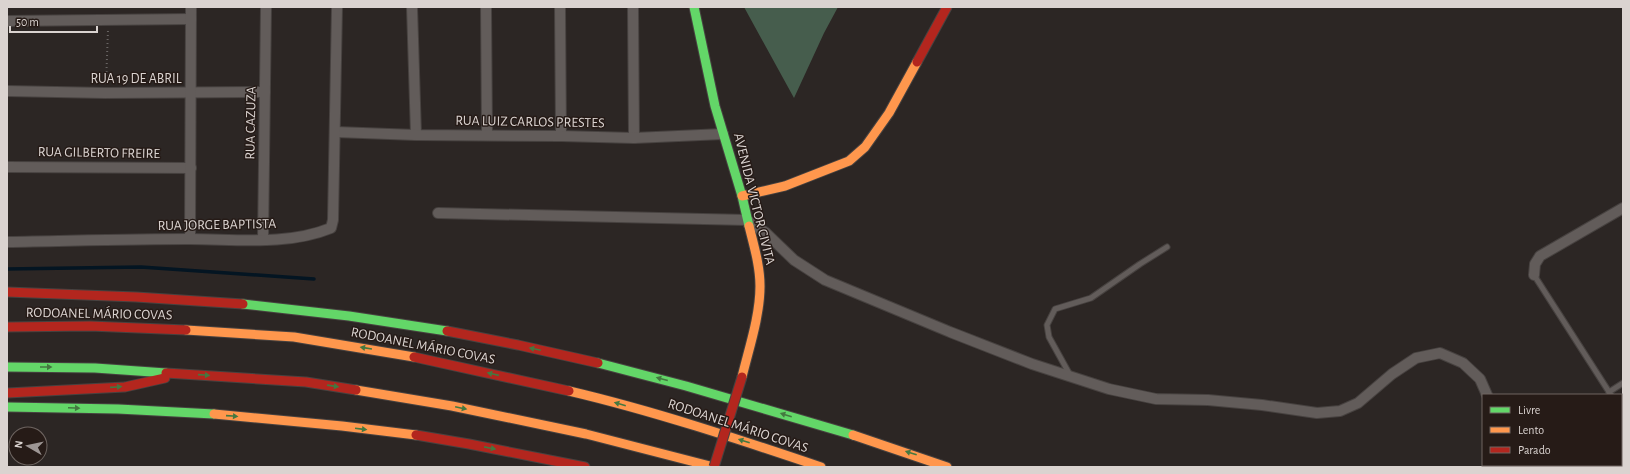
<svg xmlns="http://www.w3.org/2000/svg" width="1630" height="474" font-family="'Alegreya Sans',sans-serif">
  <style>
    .forest { fill: #465d4d }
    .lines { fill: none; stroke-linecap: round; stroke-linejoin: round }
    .stream { stroke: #041522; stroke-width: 3.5 }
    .lane-casing { stroke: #474240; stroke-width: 7 }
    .street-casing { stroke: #474240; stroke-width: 12 }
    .fast-casing { stroke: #474240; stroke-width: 11 }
    .slow-casing { stroke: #474240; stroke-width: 11 }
    .jam-casing { stroke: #474240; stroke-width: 11 }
    .path { stroke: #686463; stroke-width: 2; stroke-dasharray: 1 3; stroke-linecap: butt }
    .lane { stroke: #625c5a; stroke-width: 5 }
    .street { stroke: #625c5a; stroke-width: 10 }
    .fast { stroke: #63d668; stroke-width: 9 }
    .slow { stroke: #ff974d; stroke-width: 9 }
    .jam { stroke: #b3261e; stroke-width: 9 }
    .jam-bridge-casing { stroke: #474240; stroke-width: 11; stroke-linecap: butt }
    .jam-bridge { stroke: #b3261e; stroke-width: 9 }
    .oneway { fill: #447840 }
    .labels { text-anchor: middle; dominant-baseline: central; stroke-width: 3; stroke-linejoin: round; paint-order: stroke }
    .street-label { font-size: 14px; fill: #dad3d0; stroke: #261b17 }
  </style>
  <rect width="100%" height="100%" fill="#2c2624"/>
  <polygon class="forest" points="744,7 838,7 824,33 794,98"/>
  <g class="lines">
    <polyline class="stream" points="7,269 141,267 314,279"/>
    <g class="lane-casing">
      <g id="lane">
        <polyline points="1534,275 1611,395"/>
        <polyline points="1070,375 1049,337 1047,325 1055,309 1091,298 1140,264 1167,247"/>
        <polyline points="1609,392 1623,383"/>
        <polyline points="1621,411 1623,413"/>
      </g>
    </g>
    <g class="street-casing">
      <g id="street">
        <polyline points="412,7 416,135"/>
        <polyline points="486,7 487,135"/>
        <polyline points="560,7 561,136"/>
        <polyline points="633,7 634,138"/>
        <polyline points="7,21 191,19"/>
        <polyline points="7,91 105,93 265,92"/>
        <polyline points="336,132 416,135 561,136 634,138 723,134"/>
        <polyline points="7,167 191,168"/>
        <polyline points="438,213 747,220 766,233 794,260 825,280 950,332 1032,364 1109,389 1156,399 1208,400 1262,405 1317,413 1340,411 1358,403 1392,374 1416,358 1440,353 1463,363 1480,379 1487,395"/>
        <polyline points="190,239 191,7"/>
        <polyline points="263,240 266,7"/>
        <path d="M7 242C68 241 129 239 189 239 236 239 287 246 331 228L333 220 337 7"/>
        <polyline points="1534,275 1535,264 1540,256 1623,208"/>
        <polyline points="1526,465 1527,467"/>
      </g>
    </g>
    <g class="fast-casing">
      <g id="fast">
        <polyline points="694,7 715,106 742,196 749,226"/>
        <polyline points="243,304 349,316 447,331"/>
        <polyline points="598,363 686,386 853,435"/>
        <polyline points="7,367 95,368 166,373"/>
        <polyline points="7,407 118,409 214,414"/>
      </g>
    </g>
    <g class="slow-casing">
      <g id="slow">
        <polyline points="742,196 785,186 849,161 865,147 889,113 917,62"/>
        <polyline points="186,330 294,337 414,357"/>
        <path d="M742 377C749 348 760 316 760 286 760 266 754 246 749 226"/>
        <polyline points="356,390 452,406 586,434 714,467"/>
        <path d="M569 391C654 411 738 439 821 467"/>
        <polyline points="214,414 342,426 416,435"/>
        <polyline points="853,435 947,467"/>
      </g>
    </g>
    <g class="jam-casing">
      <g id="jam">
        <polyline points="917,62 947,7"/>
        <polyline points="7,292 136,297 243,304"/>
        <polyline points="7,327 90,326 186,330"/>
        <polyline points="447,331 518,345 598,363"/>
        <polyline points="414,357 569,391"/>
        <polyline points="166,373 306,382 356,390"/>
        <polyline points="7,393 125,387 165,378"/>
        <polyline points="416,435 469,444 585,467"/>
      </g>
    </g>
    <polyline class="path" points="106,84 108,30"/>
    <use href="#lane" class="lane"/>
    <use href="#street" class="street"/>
    <use href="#fast" class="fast"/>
    <use href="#slow" class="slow"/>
    <use href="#jam" class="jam"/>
    <g class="jam-bridge-casing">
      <polyline id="jam-bridge" points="714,467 742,377"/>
    </g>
    <use href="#jam-bridge" class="jam-bridge"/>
  </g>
  <defs><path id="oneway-solid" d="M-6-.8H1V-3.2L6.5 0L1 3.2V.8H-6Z"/></defs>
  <g class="oneway">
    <use href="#oneway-solid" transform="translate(366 348) rotate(-171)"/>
    <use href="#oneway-solid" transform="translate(535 349) rotate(-168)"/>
    <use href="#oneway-solid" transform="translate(46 367)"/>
    <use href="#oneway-solid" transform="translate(493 374) rotate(-167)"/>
    <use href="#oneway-solid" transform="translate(204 375) rotate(4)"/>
    <use href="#oneway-solid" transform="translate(662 379) rotate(-165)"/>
    <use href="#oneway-solid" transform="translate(333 386) rotate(8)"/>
    <use href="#oneway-solid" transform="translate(116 387) rotate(-4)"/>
    <use href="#oneway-solid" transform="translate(620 404) rotate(-164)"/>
    <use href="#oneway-solid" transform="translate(74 408) rotate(2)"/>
    <use href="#oneway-solid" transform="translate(461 408) rotate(12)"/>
    <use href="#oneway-solid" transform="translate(786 415) rotate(-163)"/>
    <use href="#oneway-solid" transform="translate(232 416) rotate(4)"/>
    <use href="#oneway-solid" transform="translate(361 429) rotate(7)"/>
    <use href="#oneway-solid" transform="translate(744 441) rotate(-162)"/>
    <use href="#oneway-solid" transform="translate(490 448) rotate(11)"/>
    <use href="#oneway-solid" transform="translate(911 453) rotate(-162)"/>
  </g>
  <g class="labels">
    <g class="street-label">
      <text x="136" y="79">RUA 19 DE ABRIL</text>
      <text transform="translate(530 122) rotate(1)">RUA LUIZ CARLOS PRESTES</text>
      <text transform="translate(251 123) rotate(-89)">RUA CAZUZA</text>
      <text transform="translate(99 153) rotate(1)">RUA GILBERTO FREIRE</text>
      <text transform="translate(754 199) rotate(76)">AVENIDA VICTOR CIVITA</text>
      <text transform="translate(217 225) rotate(-1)">RUA JORGE BAPTISTA</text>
      <text transform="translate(99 314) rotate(1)">RODOANEL MÁRIO COVAS</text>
      <text transform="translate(423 346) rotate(11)">RODOANEL MÁRIO COVAS</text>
      <text transform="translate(738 426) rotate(18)">RODOANEL MÁRIO COVAS</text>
    </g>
  </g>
  <rect width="1630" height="474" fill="none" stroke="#dad3d0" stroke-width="16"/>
  <rect x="1482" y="394" width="140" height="72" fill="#261b17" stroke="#6e6561"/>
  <rect x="1490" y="407" width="20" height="6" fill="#63d668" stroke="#6e6561"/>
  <text x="1518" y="414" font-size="12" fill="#dad3d0">Livre</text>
  <rect x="1490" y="427" width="20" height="6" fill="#ff974d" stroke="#6e6561"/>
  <text x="1518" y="434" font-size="12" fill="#dad3d0">Lento</text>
  <rect x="1490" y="447" width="20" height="6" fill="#b3261e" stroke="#6e6561"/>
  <text x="1518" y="454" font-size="12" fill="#dad3d0">Parado</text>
  <g transform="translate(28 446) rotate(279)"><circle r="19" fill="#261b17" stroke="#6e6561"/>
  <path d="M0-3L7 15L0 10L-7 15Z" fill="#9d9694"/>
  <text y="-6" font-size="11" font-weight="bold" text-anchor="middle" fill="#dad3d0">N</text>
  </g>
  <path d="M10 26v6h87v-6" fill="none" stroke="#dad3d0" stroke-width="2"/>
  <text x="16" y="26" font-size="12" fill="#dad3d0" stroke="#261b17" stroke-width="3" paint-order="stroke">50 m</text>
</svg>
